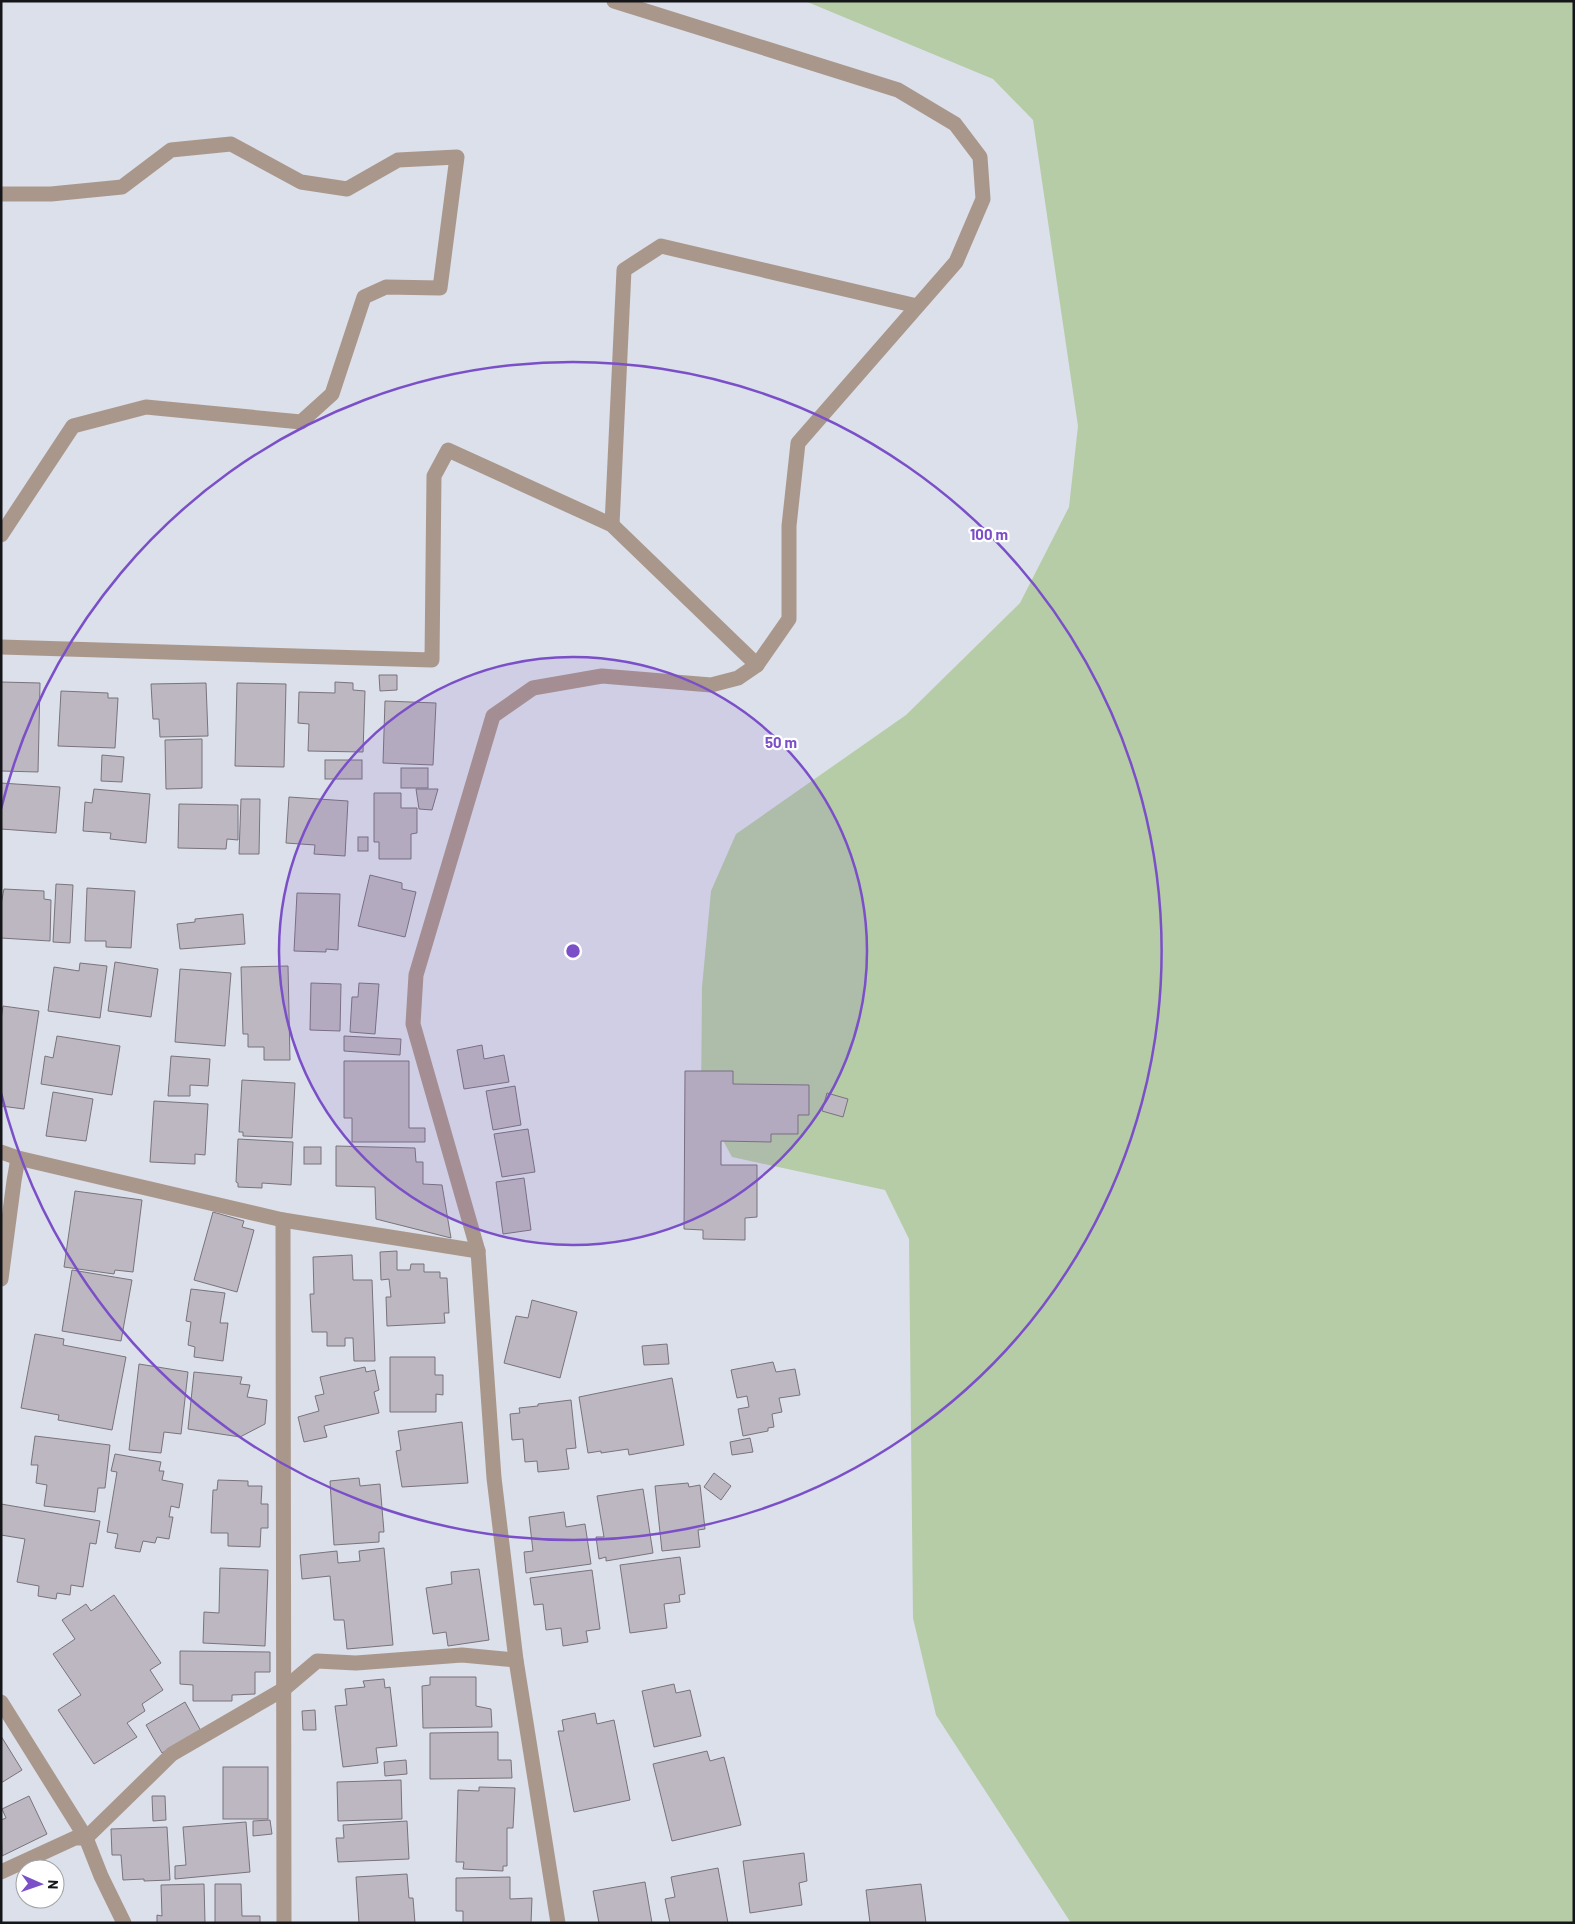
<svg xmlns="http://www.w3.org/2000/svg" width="1575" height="1924" font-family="Barlow,sans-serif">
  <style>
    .green { fill: #b6cca7 }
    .building { fill: #bcb7c0; stroke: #79737c }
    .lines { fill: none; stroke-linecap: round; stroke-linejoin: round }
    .lane { stroke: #aa978c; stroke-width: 15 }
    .street { stroke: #aa978c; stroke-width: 15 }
    .ring { fill: none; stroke: #7b4fc8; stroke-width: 2.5 }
    .centre { fill: #7b4fc8; stroke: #fff; stroke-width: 2.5 }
    .ring-label { font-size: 15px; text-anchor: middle; font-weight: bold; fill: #7b4fc8; stroke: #fff; stroke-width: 4.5; stroke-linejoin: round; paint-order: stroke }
  </style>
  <rect width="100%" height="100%" fill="#dbe0ea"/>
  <polygon class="green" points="805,1 1574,1 1574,1923 1071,1923 936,1715 913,1618 909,1239 885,1190 732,1157 701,1100 702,987 711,891 736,834 906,715 1020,603 1069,507 1078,426 1033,120 993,79"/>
  <g class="building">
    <polygon points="379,675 397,675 397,690 380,691"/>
    <polygon points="1,682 40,683 38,772 1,771"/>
    <polygon points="335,682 353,683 353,690 365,691 363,752 308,751 309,724 298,723 299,692 335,693"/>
    <polygon points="206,683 208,736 160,737 159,719 153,719 151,684"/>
    <polygon points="237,683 286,684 284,767 235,766"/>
    <polygon points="61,691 108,693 108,698 118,698 115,748 58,746"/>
    <polygon points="385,701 436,703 433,765 383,763"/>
    <polygon points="202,739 202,788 166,789 165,740"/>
    <polygon points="102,755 124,757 122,782 101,781"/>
    <rect x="325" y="760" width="37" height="19"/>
    <rect x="401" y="768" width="27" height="20"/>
    <polygon points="1,783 60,787 56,833 1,829"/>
    <polygon points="94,789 150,794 146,843 110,839 111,833 83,831 85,802 92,803"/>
    <polygon points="416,789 438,789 432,810 419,809"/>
    <polygon points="374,793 401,793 401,808 417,808 417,833 411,834 411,859 379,859 379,842 374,842"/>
    <polygon points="289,797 348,801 345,856 314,854 315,845 286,843"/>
    <polygon points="241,799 260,799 259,854 239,854"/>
    <polygon points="179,804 238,805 238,840 227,839 226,849 178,848"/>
    <rect x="358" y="837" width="10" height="14"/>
    <polygon points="370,875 402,883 402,889 416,892 405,937 358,926"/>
    <polygon points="56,884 73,885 70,943 53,942"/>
    <polygon points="87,888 135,891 131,948 106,947 106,941 85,941"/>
    <polygon points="4,889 44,891 44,899 51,900 50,941 1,938 1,904"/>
    <polygon points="297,893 340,894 338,950 326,949 326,952 294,951"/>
    <polygon points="243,914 245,944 180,949 177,924 195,922 195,919"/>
    <polygon points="115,962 158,969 151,1017 108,1011"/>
    <polygon points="80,963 107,966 100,1018 48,1011 54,967 79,971"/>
    <polygon points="288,966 290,1060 264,1060 264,1047 248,1047 248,1034 243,1034 241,967"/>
    <polygon points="180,969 231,973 225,1046 175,1042"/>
    <polygon points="311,983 341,984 340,1031 310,1030"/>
    <polygon points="359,983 379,984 375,1034 350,1032 352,997 358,997"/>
    <polygon points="3,1006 39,1011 24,1109 1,1106 1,1020"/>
    <polygon points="57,1036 120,1046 112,1095 41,1084 45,1056 53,1058"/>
    <polygon points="344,1036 401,1039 400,1055 344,1051"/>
    <polygon points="482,1045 484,1059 504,1055 509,1082 464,1089 457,1050"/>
    <polygon points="171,1056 210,1059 208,1086 190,1085 190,1096 168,1096"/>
    <polygon points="344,1061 409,1061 409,1128 425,1128 425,1142 352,1142 352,1118 344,1118"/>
    <polygon points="685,1071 733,1071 733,1084 809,1085 809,1115 798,1115 798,1134 771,1134 771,1142 721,1141 721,1165 757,1165 757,1217 745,1218 745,1240 703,1239 703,1230 684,1229"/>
    <polygon points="242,1080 295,1083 292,1138 243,1136 243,1132 239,1132"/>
    <polygon points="515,1086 521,1125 493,1130 486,1091"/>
    <polygon points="53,1092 93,1099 86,1141 46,1136"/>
    <polygon points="827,1093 848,1099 843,1117 822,1111"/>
    <polygon points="154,1101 208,1104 205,1155 195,1154 195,1164 150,1162"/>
    <polygon points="528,1129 535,1172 502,1177 494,1134"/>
    <polygon points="238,1139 293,1142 291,1185 262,1183 262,1188 238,1187 238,1183 236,1182"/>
    <polygon points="336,1146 415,1148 416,1162 423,1162 423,1184 442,1185 451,1238 376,1219 375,1187 336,1186"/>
    <rect x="304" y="1147" width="17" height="17"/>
    <polygon points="524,1178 531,1230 503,1234 496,1182"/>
    <polygon points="75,1191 142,1200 133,1272 115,1270 114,1274 64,1267"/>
    <polygon points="213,1212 244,1221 242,1227 254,1230 237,1292 194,1280"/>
    <polygon points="397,1251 397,1270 410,1270 411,1264 424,1264 424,1272 440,1272 440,1278 447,1278 449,1313 444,1313 445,1323 387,1326 386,1297 391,1297 389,1279 381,1280 380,1252"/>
    <polygon points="352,1255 353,1280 372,1280 375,1361 354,1361 353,1338 345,1338 345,1346 327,1346 327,1332 312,1332 310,1294 314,1294 313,1257"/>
    <polygon points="72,1270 132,1280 121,1341 62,1331"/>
    <polygon points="191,1289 225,1293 220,1323 228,1323 223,1361 194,1357 195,1347 188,1345 191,1322 186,1321"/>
    <polygon points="532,1300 577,1312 560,1378 504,1363 516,1316 528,1318"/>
    <polygon points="35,1334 64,1339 63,1345 126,1357 112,1430 58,1420 59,1415 21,1408"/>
    <polygon points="667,1344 669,1364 644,1365 642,1346"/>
    <polygon points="390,1357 435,1357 435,1375 443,1375 443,1395 436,1394 436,1412 390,1412"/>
    <polygon points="773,1362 776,1372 795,1369 800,1395 779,1398 782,1412 772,1414 774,1427 768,1428 768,1431 743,1436 738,1409 749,1407 747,1396 737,1398 731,1370"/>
    <polygon points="139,1364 188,1372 181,1434 164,1432 161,1453 129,1450"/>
    <polygon points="365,1367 366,1372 375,1370 379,1390 374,1392 379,1413 324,1426 327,1437 304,1442 298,1417 319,1411 315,1396 324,1394 320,1377"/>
    <polygon points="194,1372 242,1377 240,1384 250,1385 247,1397 267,1400 265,1424 240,1437 188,1429"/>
    <polygon points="672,1378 684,1445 629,1455 628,1449 601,1453 601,1451 588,1453 579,1397"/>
    <polygon points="571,1400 576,1448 566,1449 569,1469 538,1472 537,1461 525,1462 523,1439 512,1440 510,1414 520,1413 519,1408 538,1406 538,1404"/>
    <polygon points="462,1422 468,1483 402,1487 396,1451 401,1450 398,1431"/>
    <polygon points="35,1436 110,1445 105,1488 98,1488 95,1512 44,1506 47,1485 36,1483 38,1465 31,1465"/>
    <polygon points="750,1438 753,1452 732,1455 730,1442"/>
    <polygon points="115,1454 161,1462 159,1471 164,1471 162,1480 183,1484 179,1508 171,1506 169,1517 173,1517 169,1539 157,1537 155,1543 143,1541 140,1552 115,1548 118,1534 107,1532 117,1472 111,1471"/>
    <polygon points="714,1473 731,1486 721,1500 704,1487"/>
    <polygon points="359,1478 360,1486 380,1484 384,1532 379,1532 379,1542 334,1545 330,1481"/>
    <polygon points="218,1480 248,1481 248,1486 262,1486 261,1504 268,1504 268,1528 261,1528 260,1547 228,1546 228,1533 211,1533 213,1490 217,1490"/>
    <polygon points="688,1483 689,1487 700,1485 705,1529 698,1530 700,1547 662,1551 655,1486"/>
    <polygon points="643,1489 653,1553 606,1561 606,1557 599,1559 596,1537 604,1537 597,1496"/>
    <polygon points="1,1504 100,1521 96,1544 90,1543 83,1587 71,1585 70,1595 57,1593 56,1599 38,1596 39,1586 17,1582 25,1539 1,1535"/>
    <polygon points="564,1512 566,1527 585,1524 591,1564 526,1573 524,1552 533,1551 529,1517"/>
    <polygon points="384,1548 393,1645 347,1649 344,1620 334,1620 330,1576 302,1579 300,1555 337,1551 338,1563 360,1561 359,1551"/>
    <polygon points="680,1557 685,1594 679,1595 680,1602 664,1604 667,1628 630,1633 620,1565"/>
    <polygon points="220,1568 268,1570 265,1646 203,1643 204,1612 219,1613"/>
    <polygon points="479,1569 489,1640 448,1646 446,1632 433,1634 426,1588 452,1584 451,1572"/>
    <polygon points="592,1570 600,1629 586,1631 588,1642 563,1646 561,1628 546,1630 543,1604 534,1605 530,1578"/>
    <polygon points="114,1595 161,1663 150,1670 163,1690 142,1704 145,1711 127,1723 137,1737 94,1764 58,1710 81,1695 53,1654 75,1639 62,1620 86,1604 91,1611"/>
    <polygon points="180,1651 270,1652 270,1672 255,1672 255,1694 232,1695 232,1701 193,1701 193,1685 180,1684"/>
    <polygon points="430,1677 476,1677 476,1706 491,1709 492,1727 423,1728 422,1686 430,1685"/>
    <polygon points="384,1679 385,1688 390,1687 397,1746 376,1748 378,1763 343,1767 335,1706 347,1705 345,1689 365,1687 363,1681"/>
    <polygon points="674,1684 676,1693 690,1690 701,1736 654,1747 642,1691"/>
    <polygon points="185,1702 201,1731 162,1753 146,1725"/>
    <polygon points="315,1710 316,1730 303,1730 302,1711"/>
    <polygon points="595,1713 597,1724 614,1720 630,1800 574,1812 558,1731 564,1731 562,1720"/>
    <polygon points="498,1732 498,1760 511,1760 512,1778 430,1779 430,1733"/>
    <polygon points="1,1736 22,1770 1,1783"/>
    <polygon points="707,1751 710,1761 724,1757 741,1825 672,1841 653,1764"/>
    <polygon points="406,1760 407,1774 385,1776 384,1762"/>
    <rect x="223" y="1767" width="45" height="52"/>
    <polygon points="401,1780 402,1819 338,1821 337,1782"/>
    <polygon points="479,1787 515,1788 513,1828 507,1828 507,1866 503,1866 503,1871 463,1869 464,1862 456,1862 458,1790 479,1791"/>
    <polygon points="29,1796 47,1834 2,1856 1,1820 6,1818 2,1809"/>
    <polygon points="152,1796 165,1796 166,1820 153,1821"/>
    <polygon points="270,1820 272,1834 253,1836 253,1821"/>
    <polygon points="407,1821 409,1859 338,1862 336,1838 344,1838 343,1825"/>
    <polygon points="246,1822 250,1872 175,1879 175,1866 186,1865 183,1827"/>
    <polygon points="167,1827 170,1880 144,1881 144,1879 123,1880 121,1855 112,1855 111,1829"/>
    <polygon points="804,1853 807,1881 799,1883 802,1905 750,1913 743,1861"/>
    <polygon points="718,1868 728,1923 670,1923 665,1899 675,1897 671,1877"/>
    <polygon points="407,1874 409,1898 413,1898 415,1923 359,1923 356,1877"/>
    <polygon points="510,1877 510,1899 532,1898 531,1923 463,1923 463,1911 456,1911 456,1878"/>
    <polygon points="645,1882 652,1923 599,1923 593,1891"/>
    <polygon points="204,1884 205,1923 157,1923 157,1915 162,1916 161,1885"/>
    <polygon points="215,1884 241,1884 242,1916 260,1916 260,1923 215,1923"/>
    <polygon points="921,1884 926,1923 870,1923 866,1890"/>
  </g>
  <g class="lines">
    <polyline class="lane" points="1,194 51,194 122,187 171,150 231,144 301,182 347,189 398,160 457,157 440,288 386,287 364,297 332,394 301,422 146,407 73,426 1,535"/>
    <g class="street">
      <polyline points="612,525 624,270 661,246 917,306"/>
      <polyline points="1,647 432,660 434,476 448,450 612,525 757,665"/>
      <polyline points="1,1152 18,1158 283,1220 478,1251"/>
      <polyline points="283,1220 284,1923"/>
      <polyline points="1,1279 14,1181 18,1158"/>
      <polyline points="1,1702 86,1838 101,1876 124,1923"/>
      <polyline points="1,1872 75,1838 86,1838 172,1754 284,1689 317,1661 356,1663 462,1655 516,1660"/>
      <polyline points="558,1923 516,1660 494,1478 478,1251 413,1024 416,975 493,716 533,688 602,676 711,685 738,678 757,665 789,619 789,526 798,443 956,262 983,199 980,157 955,124 898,90 614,1"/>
    </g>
  </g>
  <circle cx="573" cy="951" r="294" fill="#7b4fc8" fill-opacity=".12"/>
  <g class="ring">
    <circle cx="573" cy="951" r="294"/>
    <path d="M1 809A589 589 0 1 1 1 1093"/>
  </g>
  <circle cx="573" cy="951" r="8" class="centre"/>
  <g class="ring-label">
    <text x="989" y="540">100 m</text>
    <text x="781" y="748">50 m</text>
  </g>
  <rect width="1575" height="1924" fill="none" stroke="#141619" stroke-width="5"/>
  <g transform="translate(40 1884) rotate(92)"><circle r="24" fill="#ffffff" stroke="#a1a2a3"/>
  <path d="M0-4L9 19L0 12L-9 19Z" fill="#7b4fc8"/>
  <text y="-8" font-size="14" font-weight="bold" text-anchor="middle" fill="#141619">N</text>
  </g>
</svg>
